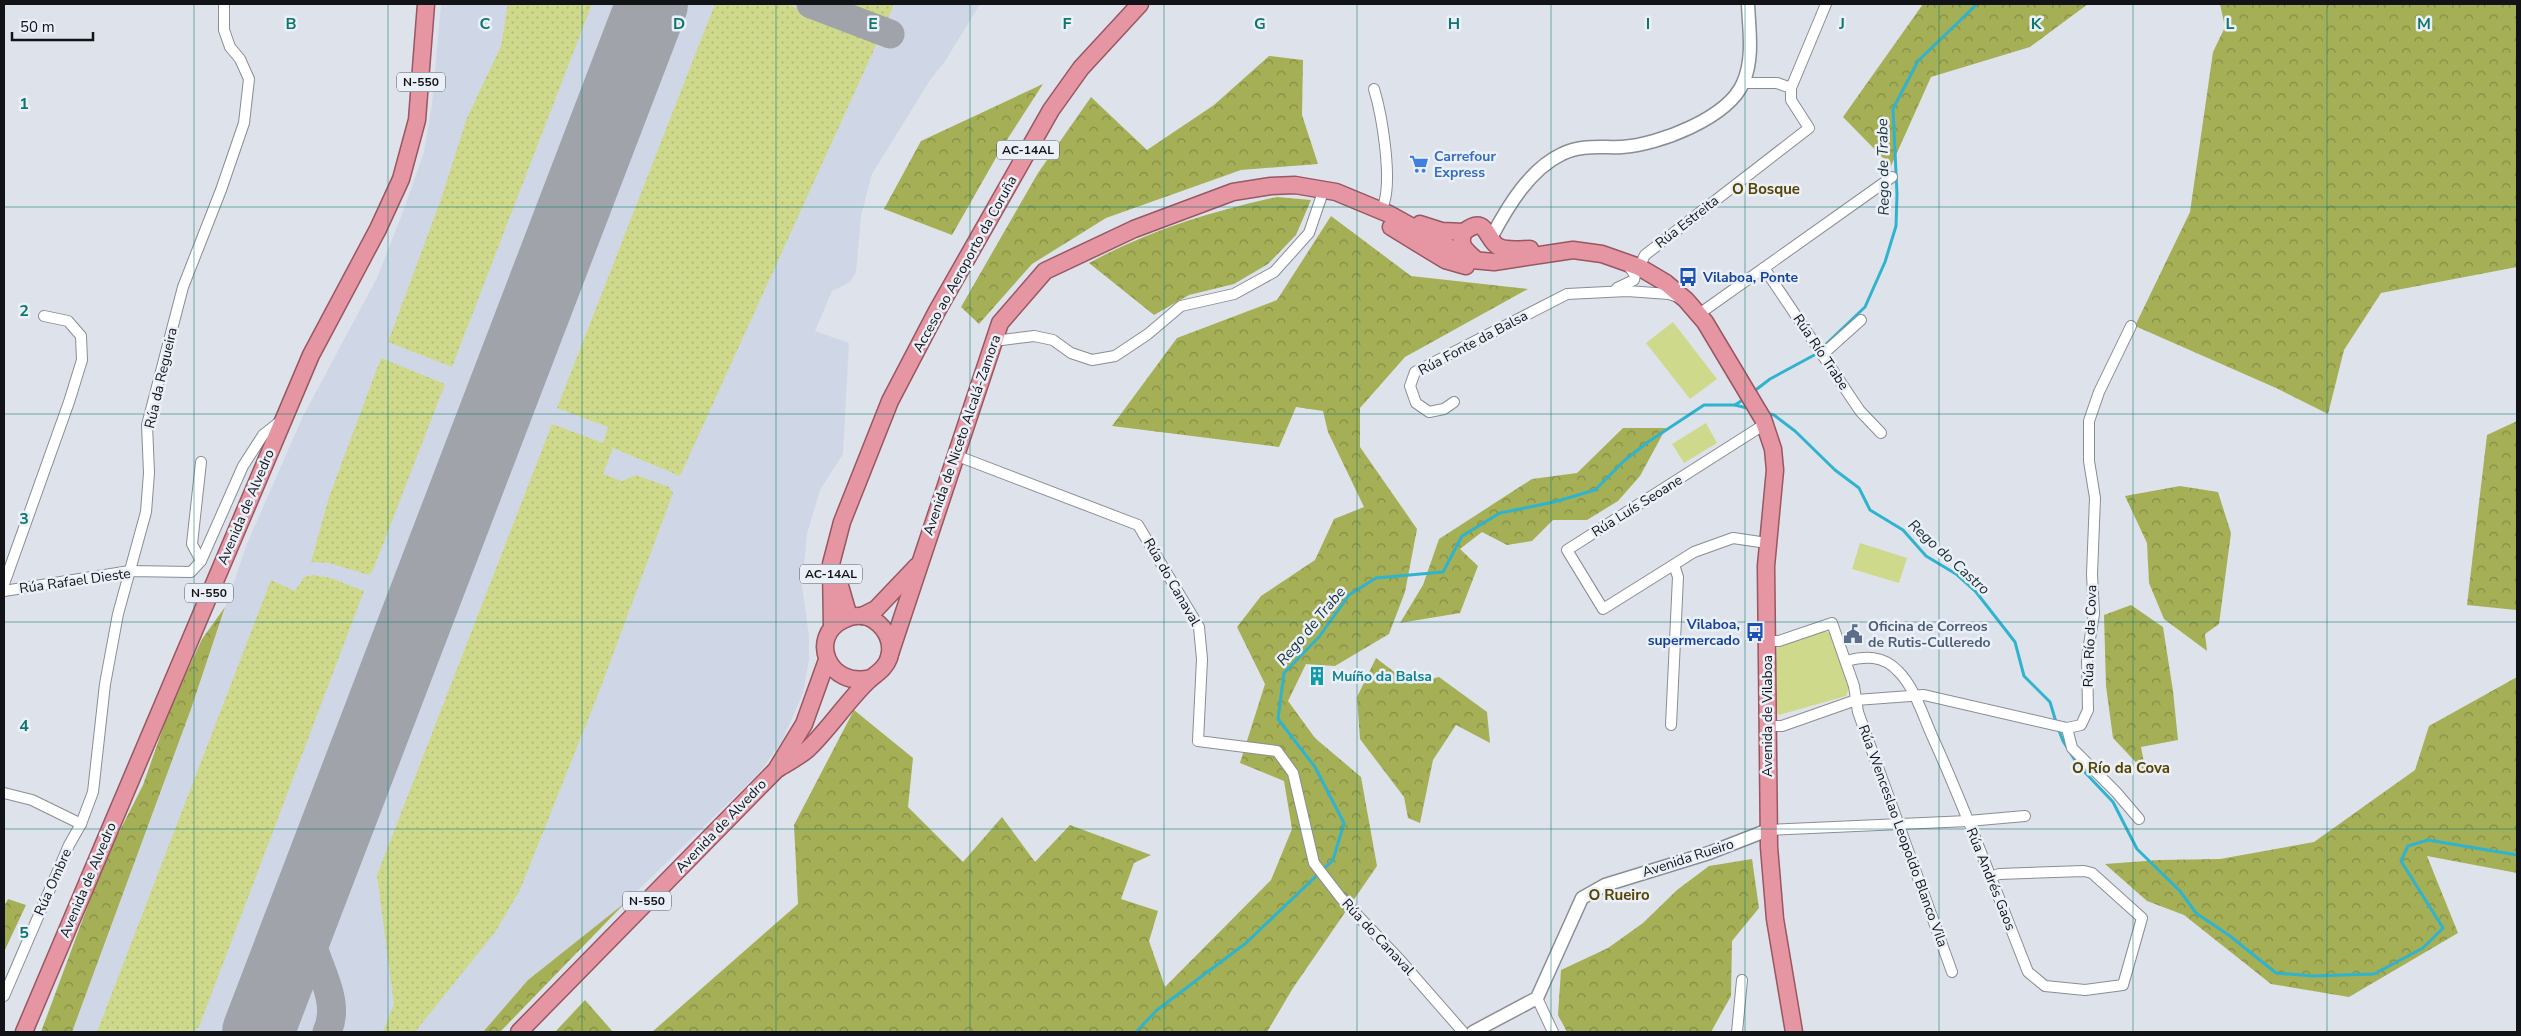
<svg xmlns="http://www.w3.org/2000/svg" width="2521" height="1036" font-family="'Nunito Sans',sans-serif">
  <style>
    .built { fill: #cfd7e6 }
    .grass { fill: url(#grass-dots) }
    .forest { fill: url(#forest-crowns) }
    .park { fill: #cfd98b }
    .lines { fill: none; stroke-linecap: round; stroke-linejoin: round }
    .stream { stroke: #30b3ce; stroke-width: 3 }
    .taxiway { stroke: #a0a4aa; stroke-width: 29 }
    .runway { stroke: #a0a4aa; stroke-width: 72 }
    .minor-casing { stroke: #898d94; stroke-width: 12 }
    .tertiary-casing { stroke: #898d94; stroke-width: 15 }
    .trunk-casing { stroke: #985762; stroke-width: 19 }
    .minor { stroke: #fff; stroke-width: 10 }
    .tertiary { stroke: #fff; stroke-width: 12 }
    .trunk { stroke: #e696a2; stroke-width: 16 }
    .grid { fill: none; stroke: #0f766e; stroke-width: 1; stroke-opacity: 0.55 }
    .labels { text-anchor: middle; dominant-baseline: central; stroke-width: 5; stroke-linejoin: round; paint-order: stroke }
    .shield { fill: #ebf0f8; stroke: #53555a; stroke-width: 1 }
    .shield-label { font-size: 12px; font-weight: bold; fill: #121316 }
    .shop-label { font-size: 14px; font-weight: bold; fill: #366cbe; stroke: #ebf0f8; text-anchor: start }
    .street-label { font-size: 14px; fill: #121316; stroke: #ebf0f8 }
    .transit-label { font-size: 14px; font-weight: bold; fill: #164399; stroke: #ebf0f8; text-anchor: start }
    .service-label { font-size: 14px; font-weight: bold; fill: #4e5e75; stroke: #ebf0f8; text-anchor: start }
    .culture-label { font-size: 14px; font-weight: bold; fill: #0d838f; stroke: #ebf0f8; text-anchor: start }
    .water-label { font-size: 15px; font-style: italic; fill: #1a2f35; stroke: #ebf0f8 }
    .neighbourhood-label { font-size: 15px; font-weight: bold; fill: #554401; stroke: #ebf0f8 }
    .grid-label { font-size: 16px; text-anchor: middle; font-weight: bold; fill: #0f766e; stroke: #ebf0f8; stroke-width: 5; stroke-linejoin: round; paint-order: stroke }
  </style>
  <defs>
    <pattern id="grass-dots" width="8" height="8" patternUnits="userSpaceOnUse" patternTransform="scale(1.25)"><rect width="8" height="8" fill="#cfd98b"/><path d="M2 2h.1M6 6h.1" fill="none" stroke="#b1b977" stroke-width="1.8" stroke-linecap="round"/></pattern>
    <pattern id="forest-crowns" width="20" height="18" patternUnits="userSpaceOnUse" patternTransform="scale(1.25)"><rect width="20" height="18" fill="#a5af56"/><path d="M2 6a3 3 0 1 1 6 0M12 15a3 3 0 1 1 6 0" fill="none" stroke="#858d46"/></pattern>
  </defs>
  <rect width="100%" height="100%" fill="#dee3eb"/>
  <polygon class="built" points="441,4 980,4 944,63 932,77 872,174 861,216 856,272 850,282 832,291 815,331 849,343 843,454 820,490 807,534 802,585 809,636 809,660 803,693 782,741 760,772 626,902 528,980 483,1032 72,1032 191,709 246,546 303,416 377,278 404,209 424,152 432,104"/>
  <g class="grass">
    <polygon points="508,4 592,4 452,367 388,342 440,202 467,118 501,46"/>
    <polygon points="715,4 787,4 878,41 680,476 613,448 603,474 622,481 636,475 669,487 673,493 599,692 520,890 496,931 415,1032 383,1032 394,1004 377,875 552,424 603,443 608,427 557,408"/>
    <polygon points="832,4 894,4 886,24"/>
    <polygon points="381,358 445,384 373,570 369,575 329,563 311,562 329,497"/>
    <polygon points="313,575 331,578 364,591 199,1027 193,1032 97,1032 271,580 295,591 304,577"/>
  </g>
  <g class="forest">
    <polygon points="1923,4 2088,4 2030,47 1931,77 1891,166 1843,117"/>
    <polygon points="2220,4 2517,4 2517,267 2381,293 2344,350 2328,414 2276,388 2135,326 2190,212 2213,52 2225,27"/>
    <polygon points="1269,56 1303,60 1302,115 1318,164 1241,170 1106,218 1032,264 979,324 961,307 1038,173 1091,97 1147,150 1214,105"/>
    <polygon points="1043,84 1001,149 952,235 884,209 921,141"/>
    <path d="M1277 197 1311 200 1296 235 1268 264 1234 284 1189 295 1154 315 1089 263C1147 231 1213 211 1277 197Z"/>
    <polygon points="1331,216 1411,276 1528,289 1405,357 1360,408 1360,447 1417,529 1405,592 1389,634 1335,666 1306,664 1288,701 1315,738 1361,777 1377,866 1293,988 1267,1032 652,1032 798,904 794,825 854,710 913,758 908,807 963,862 1002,817 1035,862 1070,825 1151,855 1134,863 1121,899 1158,911 1149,941 1165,987 1271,880 1292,829 1284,781 1240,763 1265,684 1237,627 1261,596 1315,560 1334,519 1364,507 1328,432 1323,411 1296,407 1279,447 1112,426 1177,338 1277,300"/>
    <polygon points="2517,421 2517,617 2516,610 2467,605 2487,435"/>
    <polygon points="1623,428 1666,428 1640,476 1618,501 1587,520 1553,520 1532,541 1507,545 1482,532 1460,549 1478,566 1460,613 1400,623 1423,585 1439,539 1532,479 1577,473"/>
    <polygon points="2180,486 2218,492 2231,533 2219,624 2205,634 2207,651 2164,619 2149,583 2147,543 2125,496"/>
    <polygon points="2131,605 2163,627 2173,691 2178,740 2141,747 2146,773 2113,738 2106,686 2104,615"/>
    <polygon points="225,607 191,709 72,1032 41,1032 104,862 143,785 170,708 202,639"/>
    <polygon points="1376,658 1410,684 1439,677 1487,712 1490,743 1456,725 1433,760 1420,823 1408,818 1404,797 1360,739 1357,697"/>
    <polygon points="2517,677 2517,873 2427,856 2458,933 2349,997 2271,984 2184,915 2147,901 2105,864 2159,860 2220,859 2314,842 2415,770 2429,726"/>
    <polygon points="1752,859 1759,908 1732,941 1731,996 1711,1032 1676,1032 1673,1030 1671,1032 1567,1032 1558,1015 1561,970 1608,948 1643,923 1677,890 1709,866"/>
    <polygon points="8,899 26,905 4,952 4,906"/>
    <polygon points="626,902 500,1032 483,1032 528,980"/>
    <polygon points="585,1000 613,1032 555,1032"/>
  </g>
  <g class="park">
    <polygon points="1673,322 1717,379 1690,399 1646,343"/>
    <polygon points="1706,423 1717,443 1684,463 1672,444"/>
    <polygon points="1860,543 1907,558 1899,583 1852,569"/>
    <polygon points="1823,631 1832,633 1850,685 1846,696 1779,715 1773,708 1777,649 1780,645"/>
  </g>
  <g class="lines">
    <g class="stream">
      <polyline points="1822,348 1865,307 1885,262 1896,226 1897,194 1893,109 1918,61 1977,4"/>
      <polyline points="1753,392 1770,379 1818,353"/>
      <polyline points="1735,405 1751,409"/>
      <polyline points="1766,413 1774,415 1795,431 1835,470 1859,488 1870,510 1903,530 1926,556 1956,574 1976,592 2015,642 2024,676 2050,702 2056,722"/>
      <polyline points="2058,728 2063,741 2078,765 2113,802 2137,849 2180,891 2196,913 2230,936 2276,973 2313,976 2374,974 2423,948 2443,928 2401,861 2408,846 2428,840 2517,855"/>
      <polyline points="1136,1032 1157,1010 1246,943 1333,860 1344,823 1315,767 1278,719 1284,673 1319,637 1349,595 1376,578 1443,572 1462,536 1500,513 1554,502 1595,490 1625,460 1648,442 1704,405 1735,405 1744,399"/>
    </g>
    <g class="taxiway">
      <polyline points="811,4 890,34"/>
      <path d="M314 889C309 907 308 924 312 943 319 971 341 1002 327 1032"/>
    </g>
    <polyline class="runway" points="258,1032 652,4"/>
    <g class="minor-casing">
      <g id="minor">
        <polyline points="1791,88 1826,4"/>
        <path d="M1374 89C1382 115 1393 181 1383 206"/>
        <polyline points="1639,267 1645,255 1809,128 1791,100 1791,88 1777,83 1744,83"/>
        <polyline points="1764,268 1860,411 1881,433"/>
        <polyline points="1617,288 1634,280 1635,275 1627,264"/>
        <polyline points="1699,314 1892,177"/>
        <polyline points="994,341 1034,336 1053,340 1071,353 1092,360 1115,356 1148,334 1181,306 1234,294 1274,272 1309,233 1324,189"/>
        <polyline points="1823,354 1861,320"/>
        <polyline points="1454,402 1444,409 1429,412 1416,403 1410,386 1415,372 1567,294 1627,291 1669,294 1678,297"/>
        <polyline points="1765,424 1567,550 1603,609 1694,552 1733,538 1767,543"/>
        <polyline points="955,455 1138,525 1199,627 1202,659 1198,741 1277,751 1293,773 1314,863 1341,898 1400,960 1463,1032"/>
        <polyline points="201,462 192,544 201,561"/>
        <polyline points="4,584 69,402 82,360 81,336 68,321 44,316"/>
        <polyline points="4,591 130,571 191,572 201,561 243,466 263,435 282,420"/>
        <polyline points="1767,641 1779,641 1832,623 1854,686 1858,712 1952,972"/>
        <path d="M1846 661C1865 656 1883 655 1898 671 1915 688 1923 716 1933 738 1968 815 1997 894 2028 972L2045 986 2085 990 2123 985 2142 918 2092 873 2084 871 1999 874 1991 877"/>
        <polyline points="1671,725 1678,577 1674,565"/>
        <polyline points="1766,726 1782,726 1856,700 1924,695 2067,728 2081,725 2088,710 2087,657 2094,614 2092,574 2095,498 2089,461 2089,421 2099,392 2131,326"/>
        <polyline points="2067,728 2072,748 2116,792 2139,819"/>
        <polyline points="4,793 32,800 81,824"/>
        <polyline points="1768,830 1968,821 2025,816"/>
        <polyline points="4,996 69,845 81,824 93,792 105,684 118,614 146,512 149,473 147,425 183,287 221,190 244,123 249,79 240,59 230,47 224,30 224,4"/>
        <polyline points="1537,998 1553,1032"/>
        <polyline points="1737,1032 1742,980"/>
      </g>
    </g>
    <g class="tertiary-casing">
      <g id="tertiary">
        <path d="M1492 236C1508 206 1530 169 1562 154 1582 144 1602 148 1622 147 1658 145 1728 118 1743 83 1754 59 1749 29 1748 4"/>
        <polyline points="1473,1032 1537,998 1582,898 1605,885 1709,853 1768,830"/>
      </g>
    </g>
    <g class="trunk-casing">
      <g id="trunk">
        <polyline points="1420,224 1442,231 1464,232"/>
        <polyline points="1391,227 1445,260 1466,266"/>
        <path d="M1474 258C1465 250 1458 244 1464 232 1487 213 1486 241 1499 247 1507 251 1522 249 1530 249"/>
        <polyline points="838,579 849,617"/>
        <polyline points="862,616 876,609 917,566"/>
        <polyline points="832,628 831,564 842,522 890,401 937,311 1051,110 1081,68 1140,4"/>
        <polyline points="889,657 1000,323 1045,271 1134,229 1233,192 1271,186 1295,185 1336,192 1389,214 1472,260 1494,262 1573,250 1602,254 1639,267 1666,283 1686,300 1705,322 1763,419 1773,449 1775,470 1766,566 1769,847 1775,919 1794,1032"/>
        <path d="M779 768C789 762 800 756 808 749 830 728 847 701 869 680 877 673 885 669 889 658 893 644 887 629 875 621 865 614 853 615 843 620 808 637 828 689 871 678"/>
        <polyline points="24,1032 311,355 378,229 401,179 417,120 426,4"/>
        <polyline points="519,1032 776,770 804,724 827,660"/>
      </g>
    </g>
    <use href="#minor" class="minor"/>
    <use href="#tertiary" class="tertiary"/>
    <use href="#trunk" class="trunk"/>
  </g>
  <path class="grid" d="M194 4V1032M388 4V1032M582 4V1032M776 4V1032M970 4V1032M1164 4V1032M1357 4V1032M1551 4V1032M1745 4V1032M1939 4V1032M2133 4V1032M2327 4V1032M4 207H2517M4 414H2517M4 622H2517M4 829H2517"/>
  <defs>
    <g id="supermarket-bare" transform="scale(1.5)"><path d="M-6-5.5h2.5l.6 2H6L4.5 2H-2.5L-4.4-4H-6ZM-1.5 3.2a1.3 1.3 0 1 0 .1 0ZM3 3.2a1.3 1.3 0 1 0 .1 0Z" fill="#3f7fe0" stroke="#ebf0f8" stroke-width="2.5" paint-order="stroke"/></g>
    <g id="bus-bare" transform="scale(1.5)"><path d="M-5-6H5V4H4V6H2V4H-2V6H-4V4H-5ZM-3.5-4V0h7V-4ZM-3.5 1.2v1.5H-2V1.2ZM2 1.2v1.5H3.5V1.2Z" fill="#1a4fb4" stroke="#ebf0f8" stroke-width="2.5" paint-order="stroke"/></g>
    <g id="civic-bare" transform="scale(1.5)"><path d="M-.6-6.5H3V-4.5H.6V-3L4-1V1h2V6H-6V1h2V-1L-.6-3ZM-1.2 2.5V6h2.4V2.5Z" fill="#5c6f8a" stroke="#ebf0f8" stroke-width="2.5" paint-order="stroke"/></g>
    <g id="building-bare" transform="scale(1.5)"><path d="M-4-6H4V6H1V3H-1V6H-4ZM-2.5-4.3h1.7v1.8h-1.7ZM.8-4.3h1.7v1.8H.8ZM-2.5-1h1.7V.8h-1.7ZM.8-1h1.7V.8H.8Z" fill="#0f9aa8" stroke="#ebf0f8" stroke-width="2.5" paint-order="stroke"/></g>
  </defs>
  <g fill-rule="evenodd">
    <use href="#supermarket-bare" x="1419" y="164"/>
    <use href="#bus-bare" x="1688" y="277"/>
    <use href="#bus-bare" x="1755" y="632"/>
    <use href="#civic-bare" x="1853" y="634"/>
    <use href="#building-bare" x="1317" y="676"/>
  </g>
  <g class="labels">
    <g class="shield">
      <rect x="397" y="72.5" width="48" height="19" rx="4"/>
      <rect x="997" y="140.5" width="62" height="19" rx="4"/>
      <rect x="800" y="564.5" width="62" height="19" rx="4"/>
      <rect x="185" y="583.5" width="48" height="19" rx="4"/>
      <rect x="623" y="891.5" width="48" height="19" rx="4"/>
    </g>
    <g class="shield-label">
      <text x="421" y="82">N-550</text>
      <text x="1028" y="150">AC-14AL</text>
      <text x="831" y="574">AC-14AL</text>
      <text x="209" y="593">N-550</text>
      <text x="647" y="901">N-550</text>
    </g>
    <g class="shop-label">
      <text x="1434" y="156">Carrefour<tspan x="1434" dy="16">Express</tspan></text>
    </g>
    <g class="street-label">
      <text transform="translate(1687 222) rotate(-38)">Rúa Estreita</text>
      <text transform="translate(965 264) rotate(-61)">Acceso ao Aeroporto da Coruña</text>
      <text transform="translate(1473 343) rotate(-28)">Rúa Fonte da Balsa</text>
      <text transform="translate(1821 352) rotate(56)">Rúa Río Trabe</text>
      <text transform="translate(161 378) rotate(-77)">Rúa da Regueira</text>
      <text transform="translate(962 435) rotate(-71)">Avenida de Niceto Alcalá-Zamora</text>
      <text transform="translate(1637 506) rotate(-32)">Rúa Luís Seoane</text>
      <text transform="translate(246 507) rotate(-67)">Avenida de Alvedro</text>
      <text transform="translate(75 581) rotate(-8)">Rúa Rafael Dieste</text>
      <text transform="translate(1172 582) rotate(60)">Rúa do Canaval</text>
      <text transform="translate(2090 636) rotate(-88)">Rúa Río da Cova</text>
      <text transform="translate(1767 716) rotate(-90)">Avenida de Vilaboa</text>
      <text transform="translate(721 826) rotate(-46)">Avenida de Alvedro</text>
      <text transform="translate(1903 836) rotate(70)">Rúa Wenceslao Leopoldo Blanco Vila</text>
      <text transform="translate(1688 858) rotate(-18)">Avenida Rueiro</text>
      <text transform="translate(1991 879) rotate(68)">Rúa Andrés Gaos</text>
      <text transform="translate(88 880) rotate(-67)">Avenida de Alvedro</text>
      <text transform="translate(53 882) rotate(-66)">Rúa Ombre</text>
      <text transform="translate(1378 937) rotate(47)">Rúa do Canaval</text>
    </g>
    <g class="transit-label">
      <text x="1703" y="277">Vilaboa, Ponte</text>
      <text x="1740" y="624" text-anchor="end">Vilaboa,<tspan x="1740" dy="16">supermercado</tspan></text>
    </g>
    <g class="service-label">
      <text x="1868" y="626">Oficina de Correos<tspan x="1868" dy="16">de Rutis-Culleredo</tspan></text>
    </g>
    <g class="culture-label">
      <text x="1332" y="676">Muíño da Balsa</text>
    </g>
    <g class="water-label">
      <text transform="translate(1883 167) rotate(-91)">Rego de Trabe</text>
      <text transform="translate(1949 557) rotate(42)">Rego do Castro</text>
      <text transform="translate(1311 626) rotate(-50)">Rego de Trabe</text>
    </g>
    <g class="neighbourhood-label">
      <text x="1766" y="189">O Bosque</text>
      <text x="2121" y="768">O Río da Cova</text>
      <text x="1619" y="895">O Rueiro</text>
    </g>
  </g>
  <g class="grid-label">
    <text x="291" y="29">B</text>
    <text x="485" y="29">C</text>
    <text x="679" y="29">D</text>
    <text x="873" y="29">E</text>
    <text x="1067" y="29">F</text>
    <text x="1260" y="29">G</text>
    <text x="1454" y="29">H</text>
    <text x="1648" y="29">I</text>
    <text x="1842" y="29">J</text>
    <text x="2036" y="29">K</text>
    <text x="2230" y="29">L</text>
    <text x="2424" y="29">M</text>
    <text x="24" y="109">1</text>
    <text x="24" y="316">2</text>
    <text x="24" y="524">3</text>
    <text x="24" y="731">4</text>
    <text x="24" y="938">5</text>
  </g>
  <rect width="2521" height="1036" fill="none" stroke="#121316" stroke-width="10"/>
  <path d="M12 32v8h81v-8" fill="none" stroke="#121316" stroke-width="2.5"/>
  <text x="20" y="32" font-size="15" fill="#121316" stroke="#ebf0f8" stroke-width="4" paint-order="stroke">50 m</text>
</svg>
